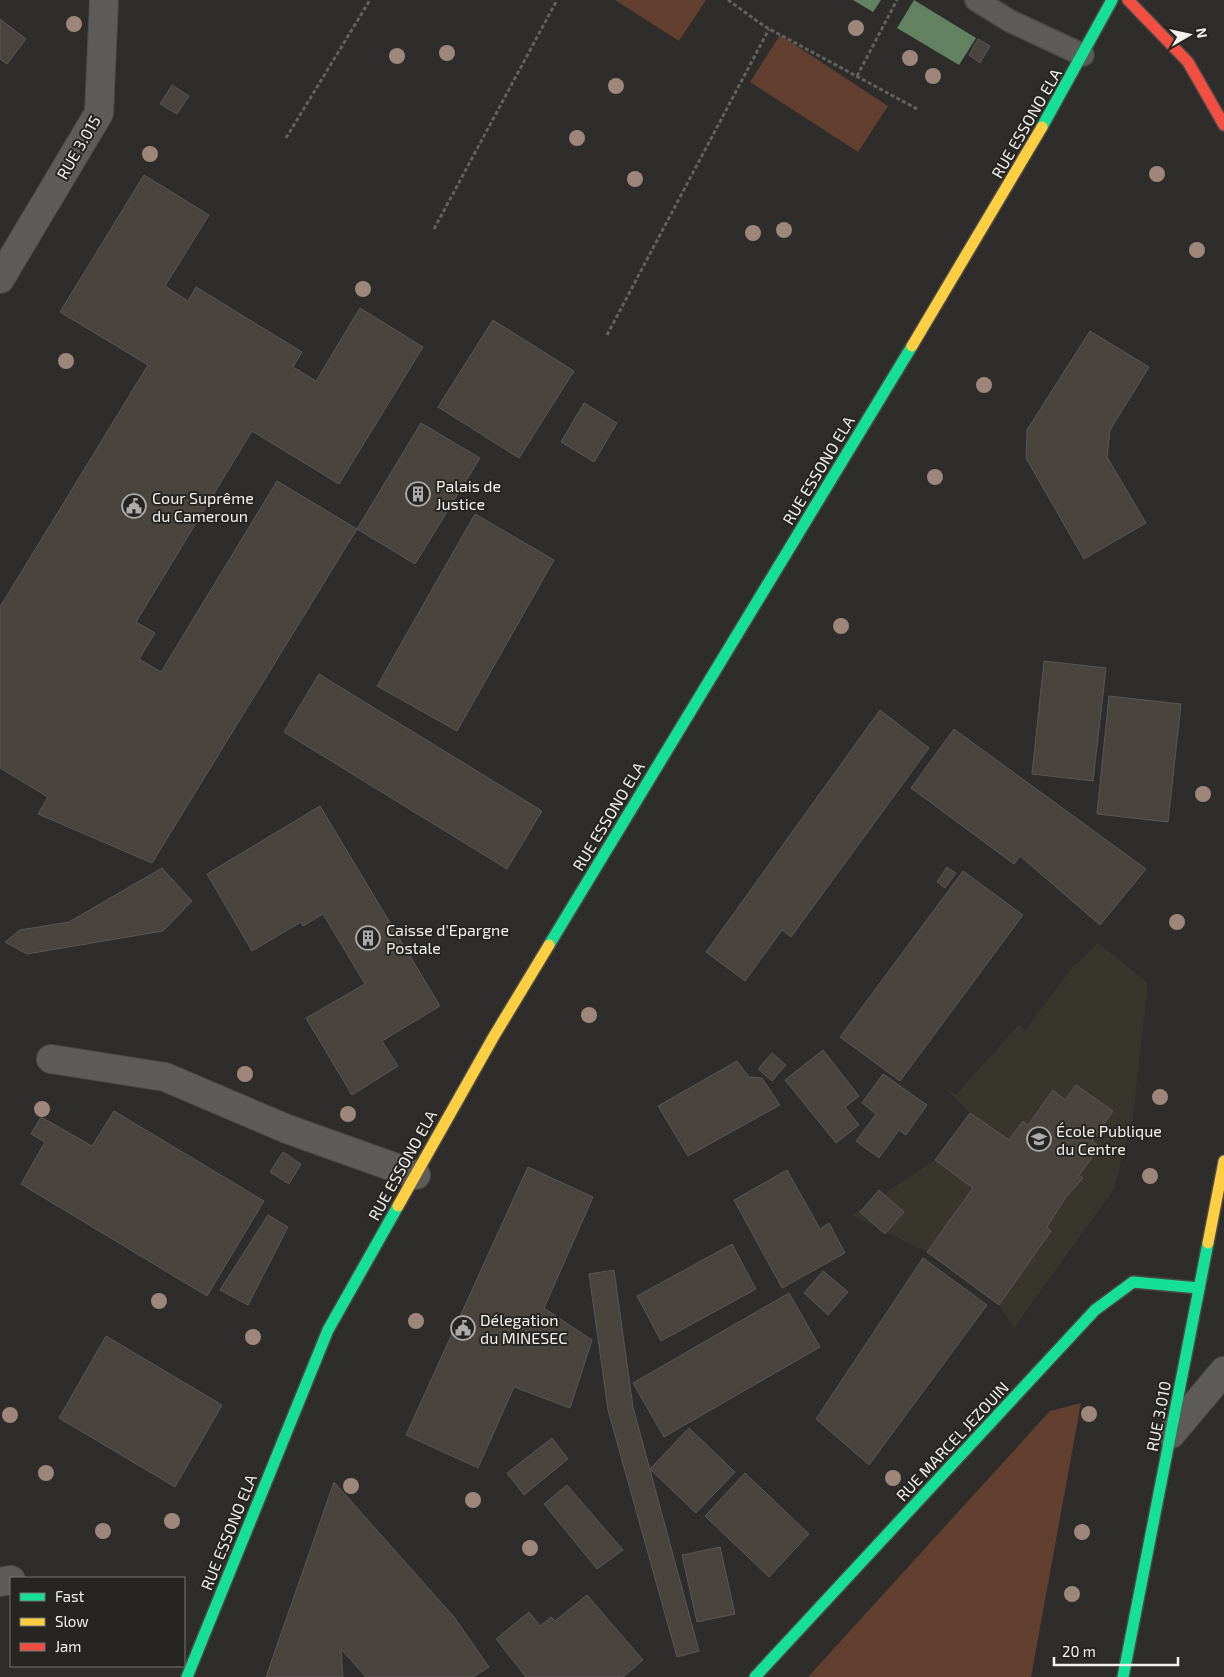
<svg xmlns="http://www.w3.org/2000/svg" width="1224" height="1677" font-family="'Exo 2',sans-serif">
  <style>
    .built { fill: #38352c }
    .green { fill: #633f30 }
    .water { fill: #628262 }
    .building { fill: #4a443e; stroke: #595756 }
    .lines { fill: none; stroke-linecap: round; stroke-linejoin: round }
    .lane-casing { stroke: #4b4a48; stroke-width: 24 }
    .street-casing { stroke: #4b4a48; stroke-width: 30 }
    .fast-casing { stroke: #4b4a48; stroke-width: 14 }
    .slow-casing { stroke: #4b4a48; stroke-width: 14 }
    .jam-casing { stroke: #4b4a48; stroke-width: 14 }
    .path { stroke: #616160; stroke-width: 3; stroke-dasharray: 4 2.5; stroke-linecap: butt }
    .lane { stroke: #5d5c5b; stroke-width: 21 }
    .street { stroke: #5d5c5b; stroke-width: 28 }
    .fast { stroke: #16e098; stroke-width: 11 }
    .slow { stroke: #ffcf43; stroke-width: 11 }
    .jam { stroke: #f24e42; stroke-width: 11 }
    .tree { fill: #9f867b }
    .labels { text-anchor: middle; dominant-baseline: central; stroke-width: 4; stroke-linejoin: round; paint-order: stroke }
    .street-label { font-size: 16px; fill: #f2f1ee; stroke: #262521 }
    .poi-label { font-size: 16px; fill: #f2f1ee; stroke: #262521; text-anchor: start }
  </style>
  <rect width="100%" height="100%" fill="#2e2d2b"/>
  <polygon class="built" points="1098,943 1148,983 1133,1117 1114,1189 1014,1328 999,1305 927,1252 852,1215 935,1160 970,1113 946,1089 956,1095 1019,1024 1025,1030 1071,969"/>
  <g class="green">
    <polygon points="615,0 706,0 679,41"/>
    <polygon points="780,35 888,106 858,152 750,82"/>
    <polygon points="1081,1403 1031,1677 808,1677 1050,1411"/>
  </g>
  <g class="water">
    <polygon points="853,0 881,0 873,12"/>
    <polygon points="914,0 976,38 959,65 897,28"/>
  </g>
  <g class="building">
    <polygon points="0,19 26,39 7,64 0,59"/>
    <polygon points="978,39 990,46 980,63 969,55"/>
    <polygon points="172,85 189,96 177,114 160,104"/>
    <polygon points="144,175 209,215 165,286 188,301 196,287 302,352 293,367 316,381 360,308 423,347 339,484 252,431 136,622 155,633 139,659 161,672 277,481 357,529 152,863 38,814 48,797 0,768 0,607 148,365 60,312"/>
    <polygon points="493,320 574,371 519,458 438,407"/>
    <polygon points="1090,331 1149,367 1110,430 1107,457 1146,523 1084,559 1026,458 1027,430"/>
    <polygon points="584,403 617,423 594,462 561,442"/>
    <polygon points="421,423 480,458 415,564 357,529"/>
    <polygon points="475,514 554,560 457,731 377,686"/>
    <polygon points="1044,661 1106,668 1093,781 1032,774"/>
    <polygon points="319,674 542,811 507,869 284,732"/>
    <polygon points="1109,696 1181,704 1168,822 1097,814"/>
    <polygon points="880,710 929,748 791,937 782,930 745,981 706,952"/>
    <polygon points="954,729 1146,869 1100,925 1020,856 1014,864 911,788"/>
    <polygon points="320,806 440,1006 382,1041 398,1066 352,1095 306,1018 365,984 323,914 303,926 301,922 252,951 207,874"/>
    <polygon points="947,867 956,873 945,888 937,882"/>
    <polygon points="162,868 192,901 163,931 27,954 5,942 20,930 69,922"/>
    <polygon points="963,871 1023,915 900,1081 840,1037"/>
    <polygon points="823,1050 859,1096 845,1107 859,1125 836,1143 785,1080"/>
    <polygon points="772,1053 786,1065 772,1081 758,1069"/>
    <polygon points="737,1061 749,1077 762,1078 780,1105 688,1156 658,1106"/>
    <polygon points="883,1074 927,1105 906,1135 899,1130 879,1158 856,1141 876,1114 862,1103"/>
    <polygon points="1076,1085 1113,1111 1092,1141 1100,1147 1079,1175 1083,1178 1066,1197 1047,1227 1051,1231 999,1305 927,1252 973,1188 935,1160 970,1113 1009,1140 1023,1121 1028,1125 1053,1090 1065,1100"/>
    <polygon points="114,1111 264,1201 207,1296 21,1184 45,1142 31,1134 41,1117 92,1146"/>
    <polygon points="283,1152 301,1164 289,1184 270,1172"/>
    <polygon points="528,1167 593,1197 544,1308 592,1340 570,1408 514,1387 478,1468 406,1435"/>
    <polygon points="787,1170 820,1229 829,1223 845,1253 782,1288 734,1200"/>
    <polygon points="879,1190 904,1212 885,1234 860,1212"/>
    <polygon points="268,1215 288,1227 248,1305 220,1290"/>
    <polygon points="732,1244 756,1289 661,1341 637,1296"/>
    <polygon points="923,1258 987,1305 869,1465 816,1419"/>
    <polygon points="614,1270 633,1407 699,1651 677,1657 608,1410 589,1274"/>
    <polygon points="823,1271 848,1292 828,1315 804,1293"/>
    <polygon points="789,1293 820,1347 664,1437 633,1383"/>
    <polygon points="106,1336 222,1405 175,1487 59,1418"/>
    <polygon points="689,1428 735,1472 696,1513 650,1469"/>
    <polygon points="552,1438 568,1459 524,1495 507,1473"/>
    <polygon points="745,1473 809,1534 769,1577 705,1516"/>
    <polygon points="334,1482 454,1617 489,1667 473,1677 366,1677 341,1649 343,1677 266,1677"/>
    <polygon points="567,1485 623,1550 597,1569 544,1504"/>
    <polygon points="720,1547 735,1614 697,1622 682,1555"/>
    <polygon points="587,1595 643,1660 623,1677 526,1677 496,1639 529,1612 540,1626 551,1617 555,1621"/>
  </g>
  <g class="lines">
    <g class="lane-casing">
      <polyline id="lane" points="976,0 1010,21 1083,55"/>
    </g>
    <g class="street-casing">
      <g id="street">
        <polyline points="0,279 99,113 104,0"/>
        <polyline points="51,1059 165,1077 287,1129 416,1175"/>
        <polyline points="1171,1434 1224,1371"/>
        <polyline points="0,1582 11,1580"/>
      </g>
    </g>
    <g class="fast-casing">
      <g id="fast">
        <polyline points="1042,127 1112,0"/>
        <polyline points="549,945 912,346"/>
        <polyline points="187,1677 328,1330 398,1206"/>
        <polyline points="755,1677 1095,1310 1133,1282 1199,1288"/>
        <polyline points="1123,1677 1208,1243"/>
      </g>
    </g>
    <g class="slow-casing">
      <g id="slow">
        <polyline points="912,346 1042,127"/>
        <polyline points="398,1206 494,1036 549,945"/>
        <polyline points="1208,1243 1224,1161"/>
      </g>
    </g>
    <g class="jam-casing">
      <polyline id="jam" points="1128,0 1188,62 1224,125"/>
    </g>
    <g class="path">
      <polyline points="728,0 764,26 919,110"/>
      <polyline points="857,76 897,0"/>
      <polyline points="286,138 370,0"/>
      <polyline points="434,229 557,0"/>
      <polyline points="607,335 769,29"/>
    </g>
    <use href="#lane" class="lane"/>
    <use href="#street" class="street"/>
    <use href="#fast" class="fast"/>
    <use href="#slow" class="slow"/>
    <use href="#jam" class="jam"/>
  </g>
  <g class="tree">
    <circle cx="74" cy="24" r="8"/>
    <circle cx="856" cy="28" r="8"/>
    <circle cx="447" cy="53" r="8"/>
    <circle cx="397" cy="56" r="8"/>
    <circle cx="910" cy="58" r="8"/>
    <circle cx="933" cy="76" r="8"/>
    <circle cx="616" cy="86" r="8"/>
    <circle cx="577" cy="138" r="8"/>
    <circle cx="150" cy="154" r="8"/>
    <circle cx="1157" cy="174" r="8"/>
    <circle cx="635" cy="179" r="8"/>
    <circle cx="784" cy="230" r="8"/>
    <circle cx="753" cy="233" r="8"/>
    <circle cx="1197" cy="250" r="8"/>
    <circle cx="363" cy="289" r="8"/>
    <circle cx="66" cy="361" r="8"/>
    <circle cx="984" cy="385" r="8"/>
    <circle cx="935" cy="477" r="8"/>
    <circle cx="841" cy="626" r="8"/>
    <circle cx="1203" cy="794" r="8"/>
    <circle cx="1177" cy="922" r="8"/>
    <circle cx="589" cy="1015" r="8"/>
    <circle cx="245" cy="1074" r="8"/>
    <circle cx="1160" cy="1097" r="8"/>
    <circle cx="42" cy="1109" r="8"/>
    <circle cx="348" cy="1114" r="8"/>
    <circle cx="1150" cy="1176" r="8"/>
    <circle cx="159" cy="1301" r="8"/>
    <circle cx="416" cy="1321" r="8"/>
    <circle cx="253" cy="1337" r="8"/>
    <circle cx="1089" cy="1414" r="8"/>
    <circle cx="10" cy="1415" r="8"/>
    <circle cx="46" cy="1473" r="8"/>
    <circle cx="893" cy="1478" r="8"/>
    <circle cx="351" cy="1486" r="8"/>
    <circle cx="473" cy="1500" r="8"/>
    <circle cx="172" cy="1521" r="8"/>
    <circle cx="103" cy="1531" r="8"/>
    <circle cx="1082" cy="1532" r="8"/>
    <circle cx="530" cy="1548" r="8"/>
    <circle cx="1072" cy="1594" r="8"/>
  </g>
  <defs>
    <g id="building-ring" transform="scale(1.25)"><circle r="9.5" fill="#262521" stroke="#adacaa" stroke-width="1.5"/><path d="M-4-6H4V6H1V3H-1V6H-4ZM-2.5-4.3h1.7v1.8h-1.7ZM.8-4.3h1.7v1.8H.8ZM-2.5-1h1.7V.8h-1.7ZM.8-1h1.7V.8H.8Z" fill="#adacaa"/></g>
    <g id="civic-ring" transform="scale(1.25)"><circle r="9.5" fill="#262521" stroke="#adacaa" stroke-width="1.5"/><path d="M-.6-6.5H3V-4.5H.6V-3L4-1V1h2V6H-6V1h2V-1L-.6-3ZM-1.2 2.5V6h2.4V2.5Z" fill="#adacaa"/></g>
    <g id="school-ring" transform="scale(1.25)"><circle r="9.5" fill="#262521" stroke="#adacaa" stroke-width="1.5"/><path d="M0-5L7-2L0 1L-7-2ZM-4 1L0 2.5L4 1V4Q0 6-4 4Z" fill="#adacaa"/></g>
  </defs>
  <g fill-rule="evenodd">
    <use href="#building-ring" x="418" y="494"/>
    <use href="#civic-ring" x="134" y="506"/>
    <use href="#building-ring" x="368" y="938"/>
    <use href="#school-ring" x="1039" y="1139"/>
    <use href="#civic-ring" x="463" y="1328"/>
  </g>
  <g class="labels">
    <g class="street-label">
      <text transform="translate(1026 123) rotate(-60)">RUE ESSONO ELA</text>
      <text transform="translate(78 147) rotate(-60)">RUE 3.015</text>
      <text transform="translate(818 470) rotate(-59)">RUE ESSONO ELA</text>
      <text transform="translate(608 816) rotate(-59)">RUE ESSONO ELA</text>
      <text transform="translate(402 1165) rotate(-61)">RUE ESSONO ELA</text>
      <text transform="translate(1158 1416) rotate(-79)">RUE 3.010</text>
      <text transform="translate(952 1441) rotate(-47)">RUE MARCEL JEZOUIN</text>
      <text transform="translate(228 1532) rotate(-68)">RUE ESSONO ELA</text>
    </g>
    <g class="poi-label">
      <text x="436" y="485">Palais de<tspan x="436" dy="18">Justice</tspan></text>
      <text x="152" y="497">Cour Suprême<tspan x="152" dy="18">du Cameroun</tspan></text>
      <text x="386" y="929">Caisse d'Epargne<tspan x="386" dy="18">Postale</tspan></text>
      <text x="1056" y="1130">École Publique<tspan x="1056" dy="18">du Centre</tspan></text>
      <text x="480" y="1319">Délegation<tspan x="480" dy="18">du MINESEC</tspan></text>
    </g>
  </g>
  <rect x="10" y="1577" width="175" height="90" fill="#262521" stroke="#787773"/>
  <rect x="20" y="1593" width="25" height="8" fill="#16e098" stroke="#787773"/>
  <text x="55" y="1602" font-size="15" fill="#f2f1ee">Fast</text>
  <rect x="20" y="1618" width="25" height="8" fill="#ffcf43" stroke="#787773"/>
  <text x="55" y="1627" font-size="15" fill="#f2f1ee">Slow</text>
  <rect x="20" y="1643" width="25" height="8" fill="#f24e42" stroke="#787773"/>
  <text x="55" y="1652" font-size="15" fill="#f2f1ee">Jam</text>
  <g transform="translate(1189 35) rotate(81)" stroke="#262521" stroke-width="4" paint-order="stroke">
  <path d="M0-4L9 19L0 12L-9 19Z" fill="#f2f1ee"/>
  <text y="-8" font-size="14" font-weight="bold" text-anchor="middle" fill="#f2f1ee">N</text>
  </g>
  <path d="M1054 1657v8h124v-8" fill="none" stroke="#f2f1ee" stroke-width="2.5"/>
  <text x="1062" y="1657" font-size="15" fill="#f2f1ee" stroke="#262521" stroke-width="4" paint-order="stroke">20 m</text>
</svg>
